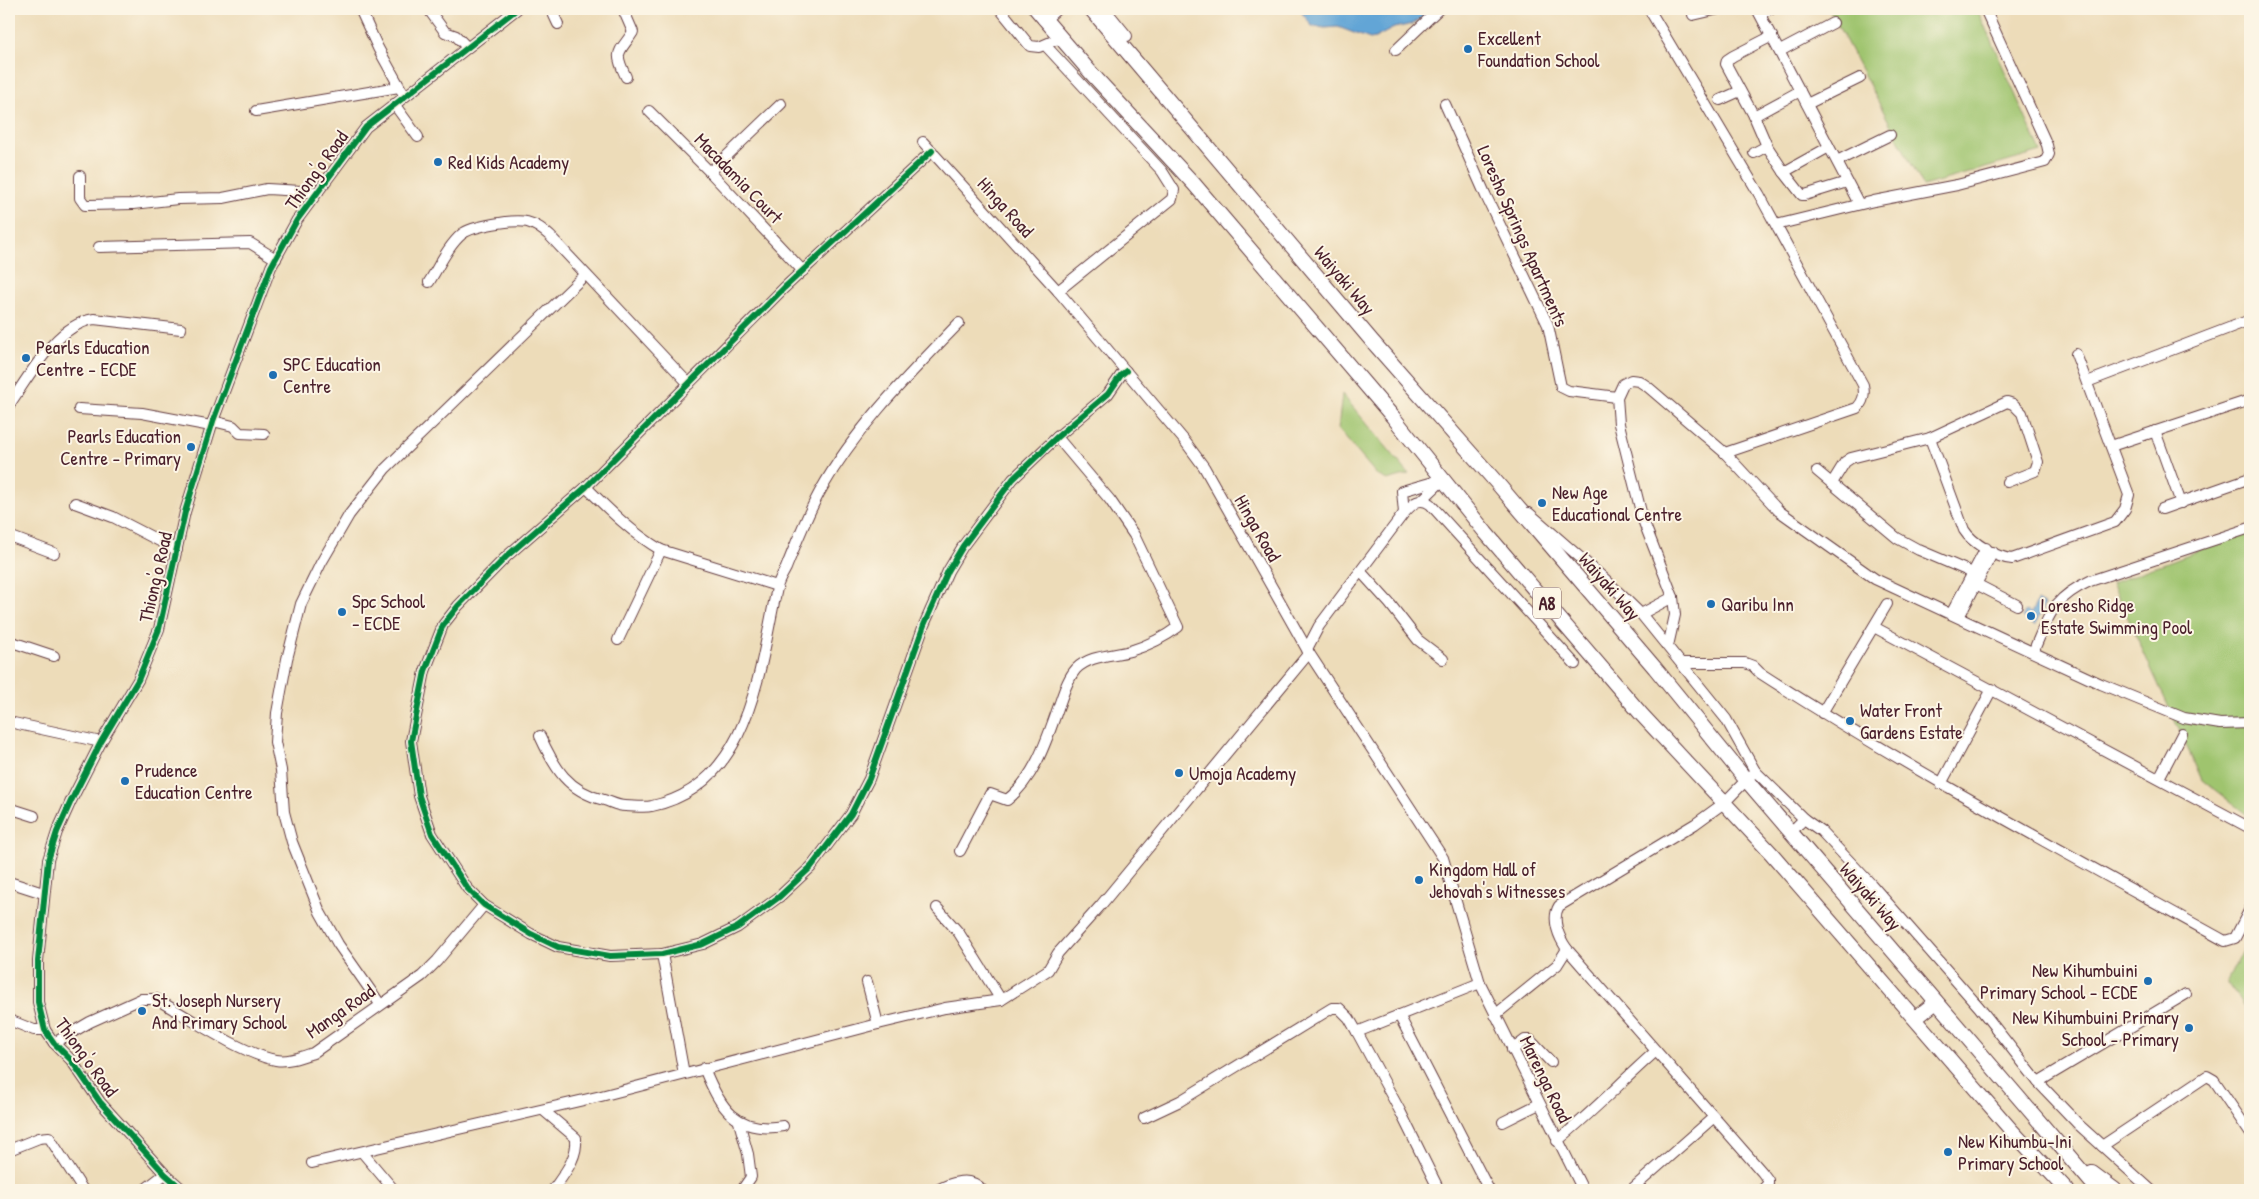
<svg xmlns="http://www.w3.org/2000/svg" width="2259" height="1199" font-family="'Patrick Hand',sans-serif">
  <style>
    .green { fill: #9fc46e; stroke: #74724c }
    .water { fill: #62a5d6; stroke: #566280 }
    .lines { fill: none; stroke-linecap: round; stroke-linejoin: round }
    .minor-casing { stroke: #623b40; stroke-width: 12 }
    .highway-casing { stroke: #623b40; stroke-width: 16 }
    .minor { stroke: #fff; stroke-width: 10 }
    .highway { stroke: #fff; stroke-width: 14 }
    .cycleway-casing { stroke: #fcf5e5; stroke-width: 9 }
    .cycleway { stroke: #00873e; stroke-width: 6 }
    .poi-dot { fill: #1f6fb2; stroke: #fcf5e5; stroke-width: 2 }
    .labels { text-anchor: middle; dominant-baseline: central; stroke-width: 4; stroke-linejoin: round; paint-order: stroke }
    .shield { fill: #fcf5e5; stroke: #7f5f63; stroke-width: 1 }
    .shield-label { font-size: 18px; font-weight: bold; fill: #4a1f2b }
    .poi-label { font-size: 19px; fill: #4a1f2b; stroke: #fcf5e5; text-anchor: start }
    .street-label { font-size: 19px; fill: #4a1f2b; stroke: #fcf5e5 }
  </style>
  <rect width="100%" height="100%" fill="#fcf5e5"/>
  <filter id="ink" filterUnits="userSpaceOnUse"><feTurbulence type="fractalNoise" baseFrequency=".02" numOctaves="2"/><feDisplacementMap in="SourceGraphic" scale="10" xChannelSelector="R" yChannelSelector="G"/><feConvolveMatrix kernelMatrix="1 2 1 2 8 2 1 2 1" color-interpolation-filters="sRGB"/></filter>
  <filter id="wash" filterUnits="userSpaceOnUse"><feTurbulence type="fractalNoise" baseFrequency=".0096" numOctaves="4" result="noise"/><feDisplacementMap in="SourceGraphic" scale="20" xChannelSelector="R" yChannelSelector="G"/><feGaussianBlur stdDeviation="1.12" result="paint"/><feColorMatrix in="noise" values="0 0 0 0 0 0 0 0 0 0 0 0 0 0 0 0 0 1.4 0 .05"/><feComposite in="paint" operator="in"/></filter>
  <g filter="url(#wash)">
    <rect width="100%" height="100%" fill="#eddcb9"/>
    <g class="green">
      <polygon points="1829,9 1977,9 2041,152 1923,186"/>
      <polygon points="1342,394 1409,474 1387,480 1377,475 1338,429"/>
      <polygon points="2250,531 2250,817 2202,780 2112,583"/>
      <polygon points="2250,936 2250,1016 2227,981"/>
    </g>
    <g class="water">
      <polygon points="1299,9 1434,9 1413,24 1394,28 1375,38 1370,39 1338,27 1325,28 1312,26"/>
      <polygon points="2037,601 2044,605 2035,626 2022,618 2025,611 2031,613"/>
    </g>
  </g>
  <g filter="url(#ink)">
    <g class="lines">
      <g class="minor-casing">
        <g id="minor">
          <polyline points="360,9 378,48 403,93"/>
          <polyline points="551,9 558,24"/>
          <path d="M623 9 633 32C619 54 613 50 626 77"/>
          <polyline points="797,9 798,9"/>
          <polyline points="1000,9 1030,46 1039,47 1060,38"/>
          <polyline points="1105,9 1127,36"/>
          <path d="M1649 9 1759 194 1863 385C1865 394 1864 401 1857 408L1725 453"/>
          <polyline points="1757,9 1859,204"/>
          <polyline points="429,10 445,32 456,36 467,47"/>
          <polyline points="1760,14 1770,9"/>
          <polyline points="1693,15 1719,9"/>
          <polyline points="1772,36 1733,56 1727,60 1726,64 1754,116 1767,146 1784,172 1802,195 1805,195 1847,182"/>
          <polyline points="1046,46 1162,171 1174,190 1172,199 1058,291"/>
          <polyline points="1396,50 1439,9"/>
          <polyline points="1780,51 1833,23"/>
          <polyline points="1720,100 1740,91"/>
          <polyline points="394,104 418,137"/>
          <polyline points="1445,104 1486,196 1548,325 1561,387 1569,391 1617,397"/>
          <polyline points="1807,104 1860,78"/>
          <polyline points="256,111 399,87"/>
          <polyline points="649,111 710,172 803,271"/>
          <polyline points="1754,116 1800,91"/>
          <polyline points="923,142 1058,291 1184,440 1204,467 1309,653 1443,858 1480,983 1583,1190"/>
          <polyline points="932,151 784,288 586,487 507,556 458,606 443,625 425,671 411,741 419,796 432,834 467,888 484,905 531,934 558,947 610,956 662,954 703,944 738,927 779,897 811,867 851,814 869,779 924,625 948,571 963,546 1013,479 1057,437 1108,394 1121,375 1126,371"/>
          <polyline points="1754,153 1767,146"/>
          <polyline points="1837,161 1890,135"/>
          <polyline points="710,172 781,104"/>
          <polyline points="1784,172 1829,147"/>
          <polyline points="80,176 80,198 85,205 89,205 133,204 178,199 223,198 267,189 318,192"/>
          <polyline points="1776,225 1874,201 1957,185 2045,162 2049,154 2047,145 1985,9"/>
          <polyline points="99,247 250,243 276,259"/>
          <path d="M429 282C439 266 448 246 462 234 472 226 514 219 527 222 536 224 543 230 550 236L689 384"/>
          <polyline points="2087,382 2250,320"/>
          <path d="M9 405C30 375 56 325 94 319L181 329"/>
          <polyline points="79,409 142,413 211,426"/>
          <polyline points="213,421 233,426 240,433 264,434"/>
          <polyline points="2155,431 2181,503"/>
          <path d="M1930 438 1964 530C1972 543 1997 558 2012 559L2115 522 2125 509 2129 495 2076 354"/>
          <polyline points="2111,446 2250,400"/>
          <polyline points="1817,471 1897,538 1919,550 1973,573"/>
          <polyline points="1832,483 1845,462 1851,458 1930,438 2007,402 2013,404 2022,413 2038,462 2035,471 2007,482"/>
          <path d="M586 487C609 510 632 533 661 550L777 586"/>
          <polyline points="1422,500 1443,480"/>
          <polyline points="75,503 113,517 177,550"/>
          <polyline points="2162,509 2250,478"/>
          <polyline points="1404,513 1402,491 1444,479"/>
          <polyline points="9,536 54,553"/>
          <polyline points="1361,572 1390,604 1418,640 1443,659"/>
          <polyline points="1976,584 2017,605"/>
          <polyline points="1641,614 1673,597"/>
          <polyline points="1951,614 1986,548"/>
          <polyline points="1959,617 1993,552"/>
          <polyline points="1874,627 2250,828"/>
          <polyline points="618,640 661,550"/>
          <polyline points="9,641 54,656"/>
          <polyline points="1668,646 1675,615 1673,597 1643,520 1619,424 1617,397 1623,384 1631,380 1639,381 1648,387 1725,453 1779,511 1875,579 2101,684 2184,718 2220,724 2250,723"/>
          <path d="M1307 649 1319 626 1404 513C1412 505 1418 496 1430 504L1575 664"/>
          <path d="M2033 652C2049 616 2051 599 2090 581L2250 528"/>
          <path d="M1683 663H1745L1753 666 1760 673C1910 770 2068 854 2225 941L2235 938 2250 909"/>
          <polyline points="1822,713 1887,604"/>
          <polyline points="9,722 101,742"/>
          <path d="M540 736C555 769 568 791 604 800 611 802 617 806 625 806 634 806 644 808 652 806 751 785 759 669 777 588 778 581 783 574 786 568 797 541 807 514 822 488 857 426 909 375 959 323"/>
          <polyline points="1755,771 1804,819"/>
          <polyline points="2159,778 2182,734"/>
          <polyline points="1941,784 1992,689"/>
          <polyline points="9,808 34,816"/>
          <polyline points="1791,832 1804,819 1821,831 1871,884 1979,1007 2038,1082 2079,1125 2151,1190"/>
          <path d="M960 851 990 794 1007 800C1035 778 1047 739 1058 708 1063 695 1067 679 1076 669 1090 655 1112 656 1130 651 1146 646 1165 637 1178 627L1134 535 1110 500 1057 437"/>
          <polyline points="9,882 43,893"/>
          <polyline points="937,908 959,933 1001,1000"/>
          <polyline points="1567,949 1762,1172 1768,1180 1768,1184 1762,1190"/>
          <polyline points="662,954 684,1074"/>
          <polyline points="867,982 878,1024"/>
          <polyline points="380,1004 338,944 320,912 292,842 284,812 281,770 275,742 277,713 287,659 301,604 321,563 349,515 385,469 585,275"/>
          <polyline points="1399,1015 1489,1190"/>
          <path d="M1495 1015 1557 965 1567 949C1559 938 1551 919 1559 906L1695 824 1724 803 1755 771 1726 719 1641 614 1606 580 1529 513"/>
          <polyline points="9,1020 34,1030 45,1030"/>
          <polyline points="1357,1032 1400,1111 1439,1190"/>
          <path d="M54 1043 90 1022 141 999H156C188 1017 242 1054 276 1060 288 1062 301 1057 313 1053L422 976 437 961 484 905"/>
          <polyline points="1512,1050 1525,1040 1530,1040 1551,1062"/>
          <path d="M704 1068C720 1108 736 1134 783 1126"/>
          <polyline points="2038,1082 2186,994"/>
          <path d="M543 1110 576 1138C578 1158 564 1174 553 1190"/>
          <polyline points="1144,1118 1180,1101 1332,1008 1339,1008 1349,1018 1357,1032 1480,983"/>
          <polyline points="739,1122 748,1154 751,1177 742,1190"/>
          <polyline points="1503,1122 1539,1104"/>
          <path d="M1557 1141C1592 1113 1623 1080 1656 1051"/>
          <polyline points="2102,1146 2207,1076 2214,1080 2250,1133"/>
          <polyline points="9,1150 39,1138 49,1137 83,1190"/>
          <polyline points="362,1152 394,1190"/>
          <polyline points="312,1163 601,1096 878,1024 945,1008 1001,1000 1048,970 1058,953 1101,905 1309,653"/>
          <polyline points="144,1190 165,1174"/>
          <polyline points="183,1190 165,1174 100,1102 71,1060 54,1043 45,1030 38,1002 38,961 48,860 57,832 71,801 101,742 138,680 159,629 185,512 213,421 271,267 297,220 366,127 517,9"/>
          <path d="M937 1190C951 1183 971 1175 982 1190"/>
          <polyline points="1631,1190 1714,1117"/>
        </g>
      </g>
      <g class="highway-casing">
        <g id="highway">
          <polyline points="1036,9 1092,74 1194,184 1393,417 1486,533 1642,715 1771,853 2012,1131 2067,1190"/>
          <polyline points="1091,9 1372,341 1497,483 1655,668 1747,781 2098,1190"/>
          <polyline points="1044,18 1054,9"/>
          <polyline points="1916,1018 1936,1002"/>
          <polyline points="2092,1173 2115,1190"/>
        </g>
      </g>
      <use href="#minor" class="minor"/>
      <use href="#highway" class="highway"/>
      <g class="cycleway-casing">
        <g id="cycleway">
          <polyline points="932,151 784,288 586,487 507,556 458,606 443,625 425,671 411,741 419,796 432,834 467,888 484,905 531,934 558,947 610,956 662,954 703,944 738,927 779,897 811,867 851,814 869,779 924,625 948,571 963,546 1013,479 1057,437 1108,394 1121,375 1126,371"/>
          <polyline points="183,1190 165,1174 100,1102 71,1060 54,1043 45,1030 38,1002 38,961 48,860 57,832 71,801 101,742 138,680 159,629 185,512 213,421 271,267 297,220 366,127 517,9"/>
        </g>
      </g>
      <use href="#cycleway" class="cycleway"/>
    </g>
  </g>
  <g class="poi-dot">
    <circle cx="1468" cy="49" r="5"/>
    <circle cx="438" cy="162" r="5"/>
    <circle cx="26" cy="358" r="5"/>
    <circle cx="273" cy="375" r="5"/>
    <circle cx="191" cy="447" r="5"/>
    <circle cx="1542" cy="503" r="5"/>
    <circle cx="1711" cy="604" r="5"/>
    <circle cx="342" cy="612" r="5"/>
    <circle cx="2031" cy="616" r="5"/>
    <circle cx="1850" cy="721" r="5"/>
    <circle cx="1179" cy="773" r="5"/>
    <circle cx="125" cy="781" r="5"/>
    <circle cx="1419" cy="880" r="5"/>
    <circle cx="2148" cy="981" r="5"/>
    <circle cx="142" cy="1011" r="5"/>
    <circle cx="2189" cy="1028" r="5"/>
    <circle cx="1948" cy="1152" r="5"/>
  </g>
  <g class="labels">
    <rect class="shield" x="1533" y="587.5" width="28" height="31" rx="4"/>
    <g class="shield-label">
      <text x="1547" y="603">A8</text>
    </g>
    <g class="poi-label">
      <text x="1478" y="38">Excellent<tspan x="1478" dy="22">Foundation School</tspan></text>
      <text x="448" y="162">Red Kids Academy</text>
      <text x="36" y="347">Pearls Education<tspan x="36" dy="22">Centre - ECDE</tspan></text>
      <text x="283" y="364">SPC Education<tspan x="283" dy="22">Centre</tspan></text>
      <text x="181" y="436" text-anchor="end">Pearls Education<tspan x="181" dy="22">Centre - Primary</tspan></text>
      <text x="1552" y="492">New Age<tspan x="1552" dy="22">Educational Centre</tspan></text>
      <text x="352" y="601">Spc School<tspan x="352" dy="22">- ECDE</tspan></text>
      <text x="1721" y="604">Qaribu Inn</text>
      <text x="2041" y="605">Loresho Ridge<tspan x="2041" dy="22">Estate Swimming Pool</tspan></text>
      <text x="1860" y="710">Water Front<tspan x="1860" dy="22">Gardens Estate</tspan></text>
      <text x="135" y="770">Prudence<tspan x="135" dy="22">Education Centre</tspan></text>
      <text x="1189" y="773">Umoja Academy</text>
      <text x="1429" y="869">Kingdom Hall of<tspan x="1429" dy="22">Jehovah's Witnesses</tspan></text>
      <text x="2138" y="970" text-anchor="end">New Kihumbuini<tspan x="2138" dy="22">Primary School - ECDE</tspan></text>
      <text x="152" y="1000">St. Joseph Nursery<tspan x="152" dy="22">And Primary School</tspan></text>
      <text x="2179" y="1017" text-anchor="end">New Kihumbuini Primary<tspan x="2179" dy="22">School - Primary</tspan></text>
      <text x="1958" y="1141">New Kihumbu-Ini<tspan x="1958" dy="22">Primary School</tspan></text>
    </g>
    <g class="street-label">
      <text transform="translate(316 170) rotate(-54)">Thiong'o Road</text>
      <text transform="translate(739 178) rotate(46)">Macadamia Court</text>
      <text transform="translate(1006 207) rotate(48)">Hinga Road</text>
      <text transform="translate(1523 236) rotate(66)">Loresho Springs Apartments</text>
      <text transform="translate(1345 280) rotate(50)">Waiyaki Way</text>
      <text transform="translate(1258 528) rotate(60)">Hinga Road</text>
      <text transform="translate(155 577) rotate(-77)">Thiong'o Road</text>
      <text transform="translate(1610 586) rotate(49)">Waiyaki Way</text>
      <text transform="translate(1871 896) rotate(49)">Waiyaki Way</text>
      <text transform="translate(340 1011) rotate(-35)">Manga Road</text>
      <text transform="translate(87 1057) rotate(54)">Thiong'o Road</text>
      <text transform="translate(1546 1079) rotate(64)">Marenga Road</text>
    </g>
  </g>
  <rect width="2259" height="1199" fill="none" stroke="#fcf5e5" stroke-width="30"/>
</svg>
